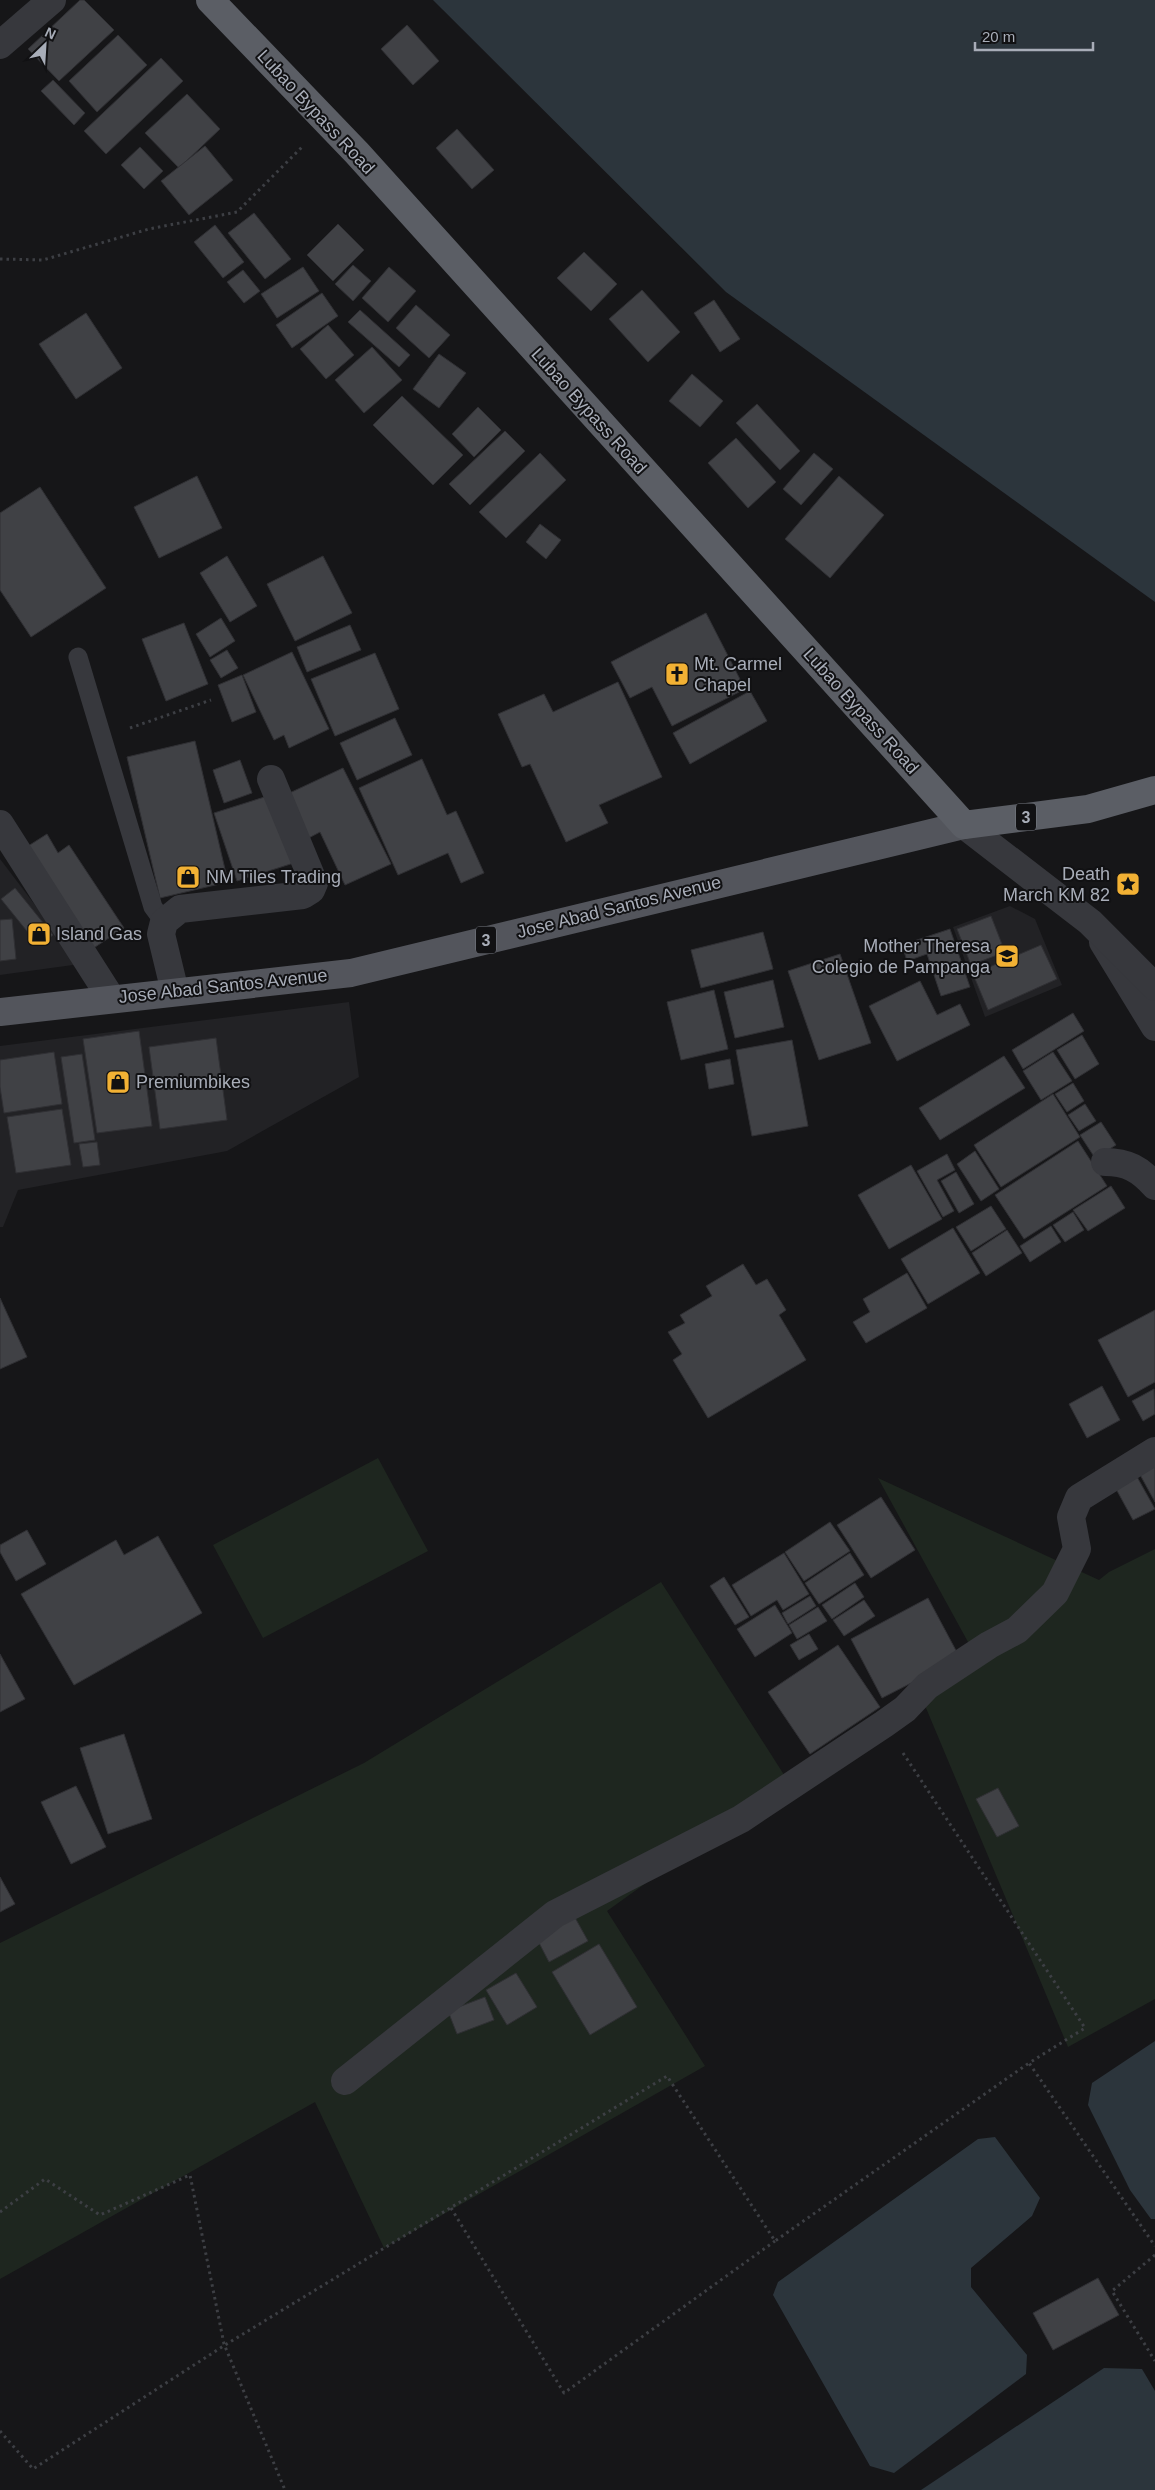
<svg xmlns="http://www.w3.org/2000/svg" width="1155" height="2490" font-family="Arial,sans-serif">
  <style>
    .built { fill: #222225 }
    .green { fill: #1e261f }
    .water { fill: #2c353c }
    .building { fill: #404145; stroke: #303034 }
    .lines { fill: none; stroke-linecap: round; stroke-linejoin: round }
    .path { stroke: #3d3f44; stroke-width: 3; stroke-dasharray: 2.5 4; stroke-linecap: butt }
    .service { stroke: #37383d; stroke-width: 19 }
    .minor { stroke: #37383d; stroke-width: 28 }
    .tertiary { stroke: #37383d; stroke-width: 28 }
    .primary { stroke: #53555c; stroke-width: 28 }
    .trunk { stroke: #5b5e65; stroke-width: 28 }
    .labels { text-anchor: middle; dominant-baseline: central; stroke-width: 4; stroke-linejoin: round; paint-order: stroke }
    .shield { fill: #111113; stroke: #7b7e86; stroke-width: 1 }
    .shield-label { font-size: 16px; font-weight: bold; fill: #a8adb8 }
    .street-label { font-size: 18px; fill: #a8adb8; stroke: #111113 }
    .poi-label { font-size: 18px; fill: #a8adb8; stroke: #111113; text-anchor: start }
  </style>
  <rect width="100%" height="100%" fill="#161618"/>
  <g class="built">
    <polygon points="0,859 80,964 0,975"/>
    <polygon points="1010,906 1035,919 1062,985 985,1017 953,927"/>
    <polygon points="349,1002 359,1077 227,1151 18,1190 3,1227 0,1227 0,1046"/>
  </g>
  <g class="green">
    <polygon points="378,1458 428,1551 263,1638 213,1545"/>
    <polygon points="878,1478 1099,1580 1109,1572 1155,1549 1155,1999 1068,2047 921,1696 979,1662"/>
    <polygon points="661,1582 788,1781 607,1911 705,2066 384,2248 315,2102 0,2279 0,1943 364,1763"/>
  </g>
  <g class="water">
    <polygon points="433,0 1155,0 1155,602 726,292"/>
    <polygon points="1155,2041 1155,2219 1151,2219 1130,2190 1088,2105 1092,2083"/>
    <polygon points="995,2137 1040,2198 1032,2216 971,2268 971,2287 1027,2355 1026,2374 894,2473 870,2466 773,2295 778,2282 978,2139"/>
    <polygon points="1104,2368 1142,2369 1155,2391 1155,2490 921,2490"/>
  </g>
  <g class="building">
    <polygon points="80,0 84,0 114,30 59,81 28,49"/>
    <polygon points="407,25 439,61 413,85 381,49"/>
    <polygon points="118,35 147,65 97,112 69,81"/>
    <polygon points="161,58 183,81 106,154 84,131"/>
    <polygon points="53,80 85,113 74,125 41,91"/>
    <polygon points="187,94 220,129 179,168 145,133"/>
    <polygon points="457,129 494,170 472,189 436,148"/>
    <polygon points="205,146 233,180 189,215 161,181"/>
    <polygon points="140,147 163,171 144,189 121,165"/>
    <polygon points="254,213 291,259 265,279 228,233"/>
    <polygon points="338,224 364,250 333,281 307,255"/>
    <polygon points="215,225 244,262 223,278 194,242"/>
    <polygon points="584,252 617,284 591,311 557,278"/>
    <polygon points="353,265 371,281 353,301 335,284"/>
    <polygon points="303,267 319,291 277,318 261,294"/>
    <polygon points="389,267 416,291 388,322 362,298"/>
    <polygon points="243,270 260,291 244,303 227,282"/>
    <polygon points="642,290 680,332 648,362 609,319"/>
    <polygon points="322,293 338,316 292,348 276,325"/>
    <polygon points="714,300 740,339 720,352 694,313"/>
    <polygon points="416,305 450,335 429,358 396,328"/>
    <polygon points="360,310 410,355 399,367 348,322"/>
    <polygon points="86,313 122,368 76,399 39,344"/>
    <polygon points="328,325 354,355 326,379 300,349"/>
    <polygon points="372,347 402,380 364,413 335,380"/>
    <polygon points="439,354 466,373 439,408 413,389"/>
    <polygon points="692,374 723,401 700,427 669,401"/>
    <polygon points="402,396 463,455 433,485 373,425"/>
    <polygon points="757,404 800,451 780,470 736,423"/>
    <polygon points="478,407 501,430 474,457 452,434"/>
    <polygon points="505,431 525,451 470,505 449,484"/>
    <polygon points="736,438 776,482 748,508 708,463"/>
    <polygon points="540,453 566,480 506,538 479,512"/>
    <polygon points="814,453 833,469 801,505 783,489"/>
    <polygon points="197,476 222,528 159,558 134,507"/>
    <polygon points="839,476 884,515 830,578 785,539"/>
    <polygon points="40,487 106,588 31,637 0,590 0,513"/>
    <polygon points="540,524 561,540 546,559 526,542"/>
    <polygon points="227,556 257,606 230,622 200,573"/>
    <polygon points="323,556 352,613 295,641 267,584"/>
    <polygon points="706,613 745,689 672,726 652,687 630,698 611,662"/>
    <polygon points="221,618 235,641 210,657 196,634"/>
    <polygon points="184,623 208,684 166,701 142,639"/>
    <polygon points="350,625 361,650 307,672 297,647"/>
    <polygon points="227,650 238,668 221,678 210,660"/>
    <polygon points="292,652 329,729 289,748 284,735 274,740 243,675"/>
    <polygon points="375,653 399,709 335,736 311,679"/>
    <polygon points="242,675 256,712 232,722 218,685"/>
    <polygon points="618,682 662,777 599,805 608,823 566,842 530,764 522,767 498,714 544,694 553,712"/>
    <polygon points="750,691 767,721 690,764 673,733"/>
    <polygon points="395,718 412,755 357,780 340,743"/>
    <polygon points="195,741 228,882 160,898 127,757"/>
    <polygon points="422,759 447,815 456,811 484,873 461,883 448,853 398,875 359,788"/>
    <polygon points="240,760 252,793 224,803 213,770"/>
    <polygon points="343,768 391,864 345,885 320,832 303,841 281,797"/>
    <polygon points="274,794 297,862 237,881 214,813"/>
    <polygon points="47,834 58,853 69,845 124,928 89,951 22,850"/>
    <polygon points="15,888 53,935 39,946 1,899"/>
    <polygon points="991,916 1005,952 971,965 957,929"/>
    <polygon points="12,919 16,959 0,961 0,920"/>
    <polygon points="950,929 970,987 941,996 927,954 907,961 902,945"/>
    <polygon points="763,932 773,969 701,988 691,950"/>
    <polygon points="1041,945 1057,979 988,1010 973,974"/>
    <polygon points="840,954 871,1043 819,1060 788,971"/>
    <polygon points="773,980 784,1027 735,1038 724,992"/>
    <polygon points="920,981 937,1015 960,1004 970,1025 897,1061 869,1006"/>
    <polygon points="714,990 728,1049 681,1060 667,1002"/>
    <polygon points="1073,1013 1084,1031 1023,1069 1012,1050"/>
    <polygon points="139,1031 152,1126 97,1133 83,1039"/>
    <polygon points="1082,1035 1099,1064 1075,1079 1057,1050"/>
    <polygon points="216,1038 227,1120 160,1129 149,1047"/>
    <polygon points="792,1040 808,1126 752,1136 736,1050"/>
    <polygon points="54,1052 62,1104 4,1113 0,1087 0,1060"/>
    <polygon points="1053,1052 1072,1081 1041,1100 1023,1071"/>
    <polygon points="82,1054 95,1140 74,1143 61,1057"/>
    <polygon points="1004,1056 1025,1088 940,1140 919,1108"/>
    <polygon points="730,1059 734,1084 709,1089 705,1064"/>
    <polygon points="1073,1083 1084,1101 1067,1112 1055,1094"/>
    <polygon points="1053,1094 1080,1137 1001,1187 974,1145"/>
    <polygon points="1085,1104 1096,1121 1079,1131 1068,1115"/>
    <polygon points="62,1109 71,1165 16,1173 7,1117"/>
    <polygon points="1101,1122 1116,1145 1095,1158 1080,1135"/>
    <polygon points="1078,1141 1107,1186 1024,1239 995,1195"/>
    <polygon points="97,1142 100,1165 83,1167 79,1144"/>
    <polygon points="975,1151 999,1189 981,1201 957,1164"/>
    <polygon points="947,1154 955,1170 937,1180 954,1211 943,1217 917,1171"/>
    <polygon points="911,1165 942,1219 889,1249 858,1195"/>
    <polygon points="956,1172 974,1204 959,1213 941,1181"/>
    <polygon points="1111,1186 1125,1208 1088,1231 1073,1210"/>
    <polygon points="991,1206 1006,1229 971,1251 956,1227"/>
    <polygon points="1073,1212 1084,1230 1065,1242 1053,1225"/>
    <polygon points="1051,1226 1061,1242 1030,1262 1020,1246"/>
    <polygon points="953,1228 980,1273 928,1304 901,1259"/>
    <polygon points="1007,1230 1022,1253 986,1276 972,1253"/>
    <polygon points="743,1264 756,1285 767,1279 786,1310 779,1315 806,1360 708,1418 673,1360 682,1354 668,1332 685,1323 680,1315 712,1296 706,1286"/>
    <polygon points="907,1273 927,1308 866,1343 853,1322 870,1312 863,1299"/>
    <polygon points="0,1298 27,1357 0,1369"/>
    <polygon points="1155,1310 1155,1382 1128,1397 1098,1340"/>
    <polygon points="1102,1386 1120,1420 1087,1438 1069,1404"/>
    <polygon points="1154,1389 1155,1414 1143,1421 1132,1401"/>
    <polygon points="1155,1461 1155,1502 1138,1471"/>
    <polygon points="1136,1475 1155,1509 1133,1520 1115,1487"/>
    <polygon points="881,1497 915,1550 871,1578 837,1525"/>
    <polygon points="830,1522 850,1551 804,1581 785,1552"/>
    <polygon points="27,1530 46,1564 16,1581 0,1552 0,1545"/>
    <polygon points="158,1536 202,1613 74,1685 21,1594 116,1540 124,1555"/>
    <polygon points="784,1553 809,1594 783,1610 777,1600 751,1616 732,1585"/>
    <polygon points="850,1553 864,1575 819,1604 805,1583"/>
    <polygon points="724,1577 749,1617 735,1625 710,1586"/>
    <polygon points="855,1583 864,1597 832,1619 822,1605"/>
    <polygon points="810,1596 816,1606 788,1624 782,1613"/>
    <polygon points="928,1598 960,1658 882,1698 851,1639"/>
    <polygon points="864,1600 875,1616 844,1636 833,1620"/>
    <polygon points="775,1605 792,1633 755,1657 737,1629"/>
    <polygon points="818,1607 827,1621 797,1639 789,1625"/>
    <polygon points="809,1634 818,1649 799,1660 790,1645"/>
    <polygon points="838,1645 880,1707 810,1754 768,1692"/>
    <polygon points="0,1654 25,1699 0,1712"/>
    <polygon points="124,1734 152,1819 108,1834 80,1748"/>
    <polygon points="76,1786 106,1847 71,1864 41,1802"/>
    <polygon points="998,1788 1019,1826 997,1837 976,1799"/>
    <polygon points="0,1877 15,1904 0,1912"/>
    <polygon points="573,1914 588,1941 549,1962 535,1935"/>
    <polygon points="599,1944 637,2007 590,2035 552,1972"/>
    <polygon points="516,1973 537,2007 507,2025 486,1990"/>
    <polygon points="485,1997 494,2020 457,2034 448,2011"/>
    <polygon points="1098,2278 1119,2315 1053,2350 1033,2313"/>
  </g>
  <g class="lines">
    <g class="path">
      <polyline points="0,259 43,260 149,229 237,212 303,146"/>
      <polyline points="130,728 211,700"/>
      <polyline points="903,1753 1085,2028 1029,2063 1155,2246"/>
      <polyline points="451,2208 564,2393 775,2241"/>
      <polyline points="0,2212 45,2179 100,2215 190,2175 224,2344 285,2490"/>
      <polyline points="1155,2255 1112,2291 1155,2361"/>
      <polyline points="0,2431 33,2469 225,2345 667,2076 775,2241 1029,2063"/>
    </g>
    <polyline class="service" points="78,657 153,907 164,922"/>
    <g class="minor">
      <polyline points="0,45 52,0"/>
      <polyline points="0,824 111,998"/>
      <polyline points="1103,942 1155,1027"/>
      <polyline points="175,992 161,934 164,922 180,909 303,895 311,890 314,883 271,779"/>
      <path d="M1105 1162C1127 1162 1140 1169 1155 1186"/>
      <polyline points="345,2081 555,1914 741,1819 884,1724 905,1709 927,1686 989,1645 1017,1630 1055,1593 1077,1549 1071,1517 1079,1498 1155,1451"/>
    </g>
    <polyline class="tertiary" points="964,825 1090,922 1155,987"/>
    <polyline class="primary" points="0,1012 351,973 964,825"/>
    <polyline class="trunk" points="210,0 357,153 964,825 1088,809 1155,790"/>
  </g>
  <defs>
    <g id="church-square" transform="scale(1.25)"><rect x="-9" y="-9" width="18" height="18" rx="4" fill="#f2b134" stroke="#111113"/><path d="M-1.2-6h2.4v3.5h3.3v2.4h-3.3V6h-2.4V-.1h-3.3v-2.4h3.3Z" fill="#111"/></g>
    <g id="shop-square" transform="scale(1.25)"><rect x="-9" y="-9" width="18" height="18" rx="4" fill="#f2b134" stroke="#111113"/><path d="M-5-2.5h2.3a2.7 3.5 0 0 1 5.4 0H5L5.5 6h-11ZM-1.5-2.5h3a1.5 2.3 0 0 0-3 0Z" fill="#111"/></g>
    <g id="sight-square" transform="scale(1.25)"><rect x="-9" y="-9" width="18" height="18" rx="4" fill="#f2b134" stroke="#111113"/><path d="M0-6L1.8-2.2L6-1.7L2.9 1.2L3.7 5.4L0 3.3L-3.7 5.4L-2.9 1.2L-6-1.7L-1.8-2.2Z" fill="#111"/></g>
    <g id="university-square" transform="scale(1.25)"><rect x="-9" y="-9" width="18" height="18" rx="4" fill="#f2b134" stroke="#111113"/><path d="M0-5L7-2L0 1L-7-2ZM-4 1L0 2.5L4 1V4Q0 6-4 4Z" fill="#111"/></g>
  </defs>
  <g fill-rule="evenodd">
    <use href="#church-square" x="677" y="674"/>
    <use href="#shop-square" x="188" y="877"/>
    <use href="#sight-square" x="1128" y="884"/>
    <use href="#shop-square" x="39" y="934"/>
    <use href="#university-square" x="1007" y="956"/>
    <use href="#shop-square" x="118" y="1082"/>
  </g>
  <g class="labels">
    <g class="shield">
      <rect x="1016" y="803.5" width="20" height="27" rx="4"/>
      <rect x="476" y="926.5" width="20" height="27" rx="4"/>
    </g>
    <g class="shield-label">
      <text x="1026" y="817">3</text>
      <text x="486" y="940">3</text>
    </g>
    <g class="street-label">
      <text transform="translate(316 112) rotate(47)">Lubao Bypass Road</text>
      <text transform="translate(589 411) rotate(48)">Lubao Bypass Road</text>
      <text transform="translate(861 711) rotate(48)">Lubao Bypass Road</text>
      <text transform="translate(619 907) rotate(-14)">Jose Abad Santos Avenue</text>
      <text transform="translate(223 986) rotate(-6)">Jose Abad Santos Avenue</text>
    </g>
    <g class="poi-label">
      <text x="694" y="664">Mt. Carmel<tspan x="694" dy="21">Chapel</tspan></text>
      <text x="1110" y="874" text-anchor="end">Death<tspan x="1110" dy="21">March KM 82</tspan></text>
      <text x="206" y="877">NM Tiles Trading</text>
      <text x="56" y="934">Island Gas</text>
      <text x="990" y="946" text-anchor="end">Mother Theresa<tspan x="990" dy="21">Colegio de Pampanga</tspan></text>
      <text x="136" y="1082">Premiumbikes</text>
    </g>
  </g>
  <g transform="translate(45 45) rotate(25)" stroke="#111113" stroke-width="4" paint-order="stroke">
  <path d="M0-4L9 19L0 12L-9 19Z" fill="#a8adb8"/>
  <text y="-8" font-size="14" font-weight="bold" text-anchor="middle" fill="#a8adb8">N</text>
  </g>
  <path d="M975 42v8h118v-8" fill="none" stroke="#a8adb8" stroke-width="2.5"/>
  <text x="982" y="42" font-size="15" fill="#a8adb8" stroke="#111113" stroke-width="4" paint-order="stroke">20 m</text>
</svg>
